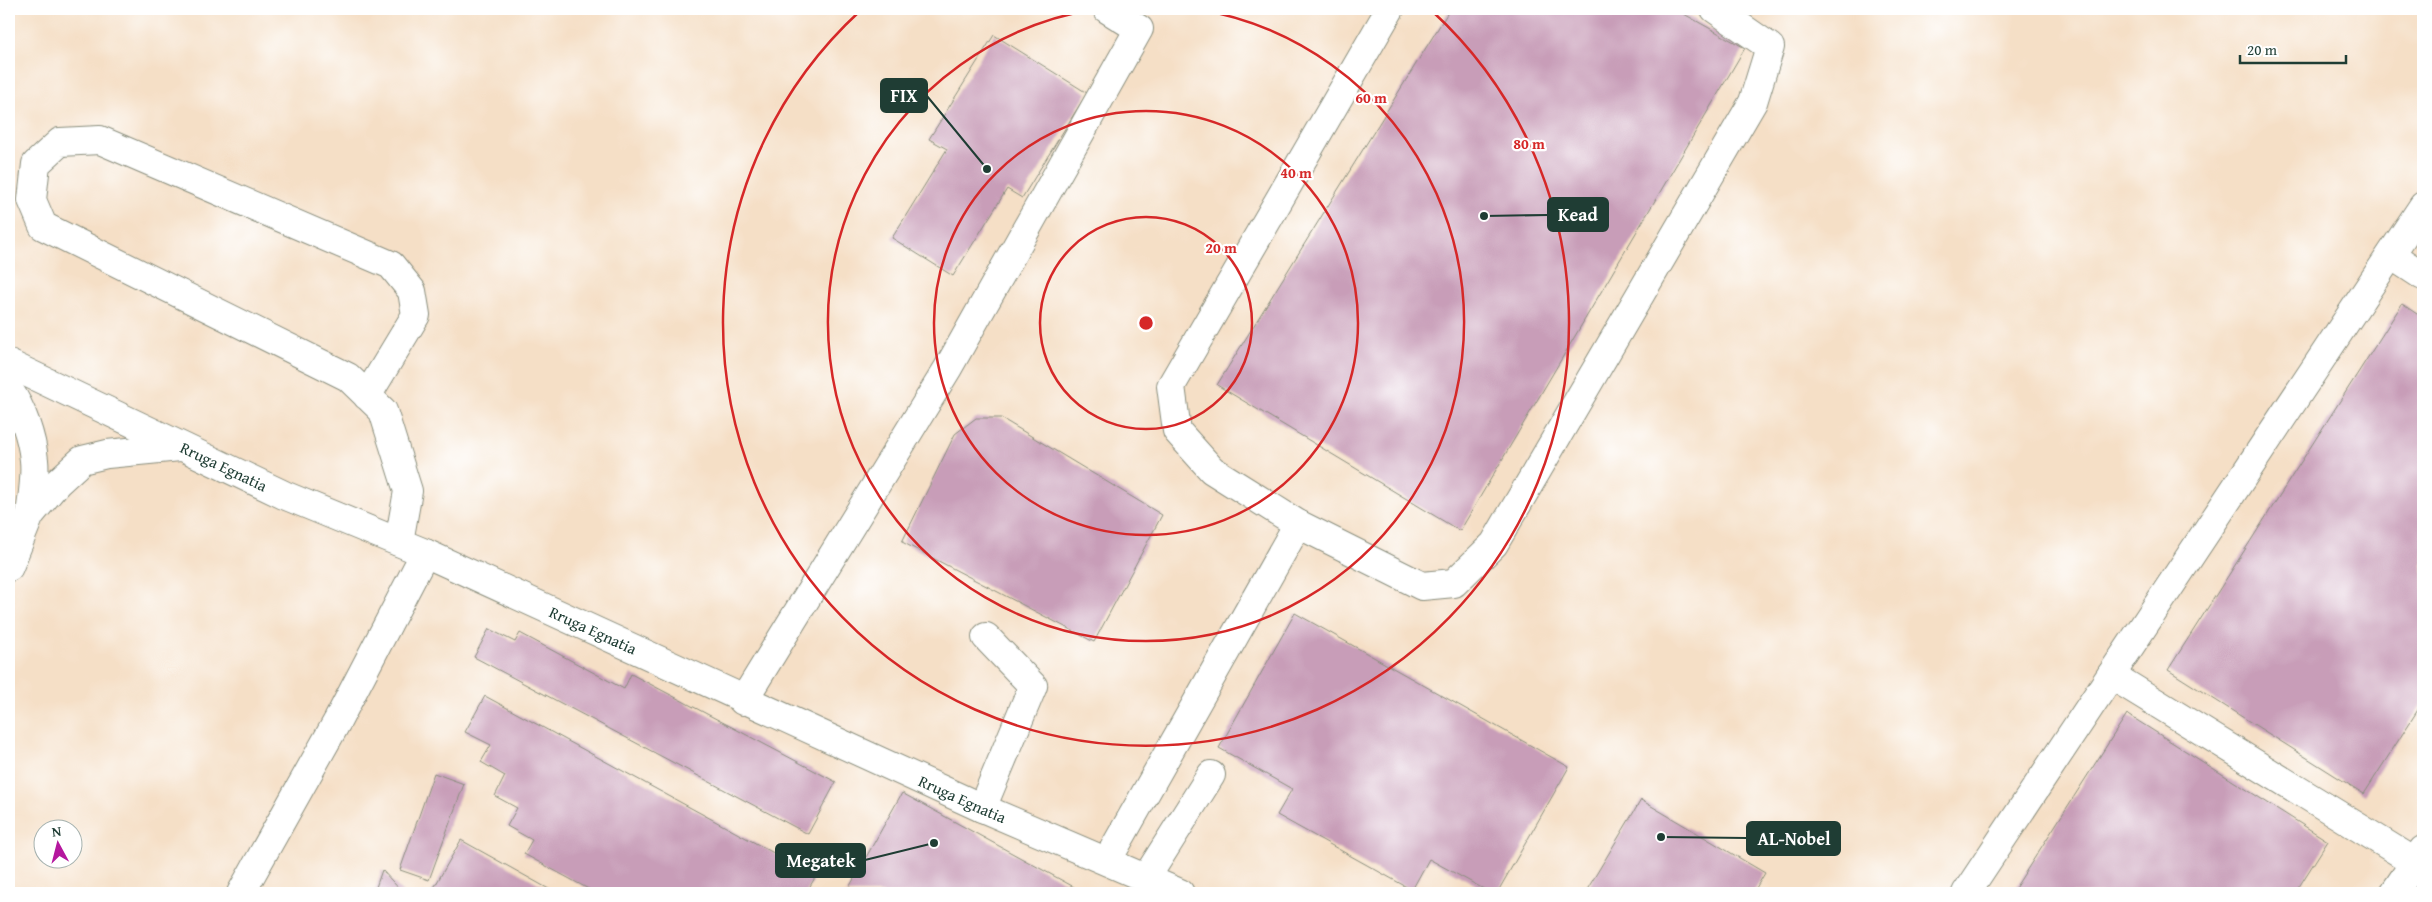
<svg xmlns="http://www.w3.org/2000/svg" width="2432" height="902" font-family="'Gentium Book Plus',serif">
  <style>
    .building { fill: #c89db8 }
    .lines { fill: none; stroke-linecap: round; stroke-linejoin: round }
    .minor-casing { stroke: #8a8e7d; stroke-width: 30 }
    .major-casing { stroke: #8a8e7d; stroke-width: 30 }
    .minor { stroke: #fff; stroke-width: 28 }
    .major { stroke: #fff; stroke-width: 28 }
    .ring { fill: none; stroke: #d62828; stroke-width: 2.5 }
    .labels { text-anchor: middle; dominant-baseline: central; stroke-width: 4.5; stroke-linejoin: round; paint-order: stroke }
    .street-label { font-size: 16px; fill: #1f3d34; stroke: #fff }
    .centre { fill: #d62828; stroke: #fff; stroke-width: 2.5 }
    .ring-label { font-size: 15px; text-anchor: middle; font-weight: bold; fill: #d62828; stroke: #fff; stroke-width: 4.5; stroke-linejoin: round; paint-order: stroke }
    .leader { fill: none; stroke: #1f3d34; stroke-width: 2 }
    .callout-dot { fill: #1f3d34; stroke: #fff; stroke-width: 2 }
    .callout { fill: #1f3d34; stroke: #1f3d34; stroke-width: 2 }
    .callout-label { font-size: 18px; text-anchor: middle; font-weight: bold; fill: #fff }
  </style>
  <rect width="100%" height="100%" fill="#fff"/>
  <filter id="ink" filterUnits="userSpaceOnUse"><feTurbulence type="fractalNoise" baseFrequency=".02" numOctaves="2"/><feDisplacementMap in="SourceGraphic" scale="10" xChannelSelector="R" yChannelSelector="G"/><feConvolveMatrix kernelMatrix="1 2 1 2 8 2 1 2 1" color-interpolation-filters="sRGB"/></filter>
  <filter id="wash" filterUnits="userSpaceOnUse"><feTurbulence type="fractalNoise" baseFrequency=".0096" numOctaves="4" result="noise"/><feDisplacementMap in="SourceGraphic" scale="20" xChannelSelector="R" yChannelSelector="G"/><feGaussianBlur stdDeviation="1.12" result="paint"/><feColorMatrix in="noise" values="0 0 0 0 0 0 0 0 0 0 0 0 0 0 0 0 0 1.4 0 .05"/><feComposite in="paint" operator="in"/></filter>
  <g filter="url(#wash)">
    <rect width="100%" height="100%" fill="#f5dfc6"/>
    <g id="blocks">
      <g class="building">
        <polygon points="1450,9 1675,9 1745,48 1460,531 1217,385"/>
        <polygon points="994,35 1087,93 1022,198 1007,189 953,276 892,238 947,149 929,139"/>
        <polygon points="2402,304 2423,318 2423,702 2364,794 2168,670"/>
        <polygon points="976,418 1001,418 1162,515 1094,642 902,542 955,434"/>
        <polygon points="1295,613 1569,767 1497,893 1491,893 1429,859 1412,890 1277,815 1292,789 1219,748"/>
        <polygon points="489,629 515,642 520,633 624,689 631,674 836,782 808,834 474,657"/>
        <polygon points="485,696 816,876 806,893 596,893 524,854 532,840 507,826 517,808 495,796 505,776 481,762 491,745 465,732"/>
        <polygon points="2127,714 2328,841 2295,893 2012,893"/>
        <polygon points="434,773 464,784 429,880 400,870"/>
        <polygon points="902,793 1085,893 846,893"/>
        <polygon points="1641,800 1765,873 1753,893 1585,893"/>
        <polygon points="461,840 556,893 431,893"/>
        <polygon points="382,870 403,893 374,893"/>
      </g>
    </g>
  </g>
  <g filter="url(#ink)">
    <use href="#blocks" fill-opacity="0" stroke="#8a8e7d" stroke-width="1"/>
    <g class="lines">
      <g class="minor-casing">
        <g id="minor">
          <polyline points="1390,9 1171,386 1177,431 1212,470 1298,524 1422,586 1454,583 1494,544 1753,102 1770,47 1715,9"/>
          <polyline points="2391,255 2423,276"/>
          <path d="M9 390C22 408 32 438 34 460 36 478 32 498 30 515"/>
          <polyline points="367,396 416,315 412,291 391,265 100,140 60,142 36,164 32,200 43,226 348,377 383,411 408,491 399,542"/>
          <polyline points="9,567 30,515 57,483 82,460 107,454 180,447"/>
          <polyline points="2111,675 2423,867"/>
          <polyline points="743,701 948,368 1139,29 1107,9"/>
          <polyline points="982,808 1033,686 986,637"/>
          <polyline points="1107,861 1298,524"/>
          <polyline points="1146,878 1211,775"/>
          <polyline points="241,893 338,720 425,553"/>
          <polyline points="1966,893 2423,206"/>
          <polyline points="2394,893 2423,850"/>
        </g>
      </g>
      <g class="major-casing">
        <g id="major">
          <path id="s1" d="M9 364 284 495 425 553 982 808 1180 893"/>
        </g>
      </g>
      <use href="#minor" class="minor"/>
      <use href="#major" class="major"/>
    </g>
  </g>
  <g class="ring">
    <circle cx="1146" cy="323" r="106"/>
    <circle cx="1146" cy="323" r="212"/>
    <path d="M1196 9A318 318 0 1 1 1096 9"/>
    <path d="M1432 11A423 423 0 1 1 860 11"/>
  </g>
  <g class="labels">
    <g class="street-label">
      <text stroke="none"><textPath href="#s1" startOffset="238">Rruga Egnatia</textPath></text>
      <text stroke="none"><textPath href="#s1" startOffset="642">Rruga Egnatia</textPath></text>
      <text stroke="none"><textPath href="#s1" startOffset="1048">Rruga Egnatia</textPath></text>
    </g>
  </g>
  <circle cx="1146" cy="323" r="8" class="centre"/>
  <g class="ring-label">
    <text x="1371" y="103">60 m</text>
    <text x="1529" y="149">80 m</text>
    <text x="1296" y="178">40 m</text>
    <text x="1221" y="253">20 m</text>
  </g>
  <path class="leader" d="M987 169L927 96M1484 216L1548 215M1661 837L1747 838M934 843L865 860"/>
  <g class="callout-dot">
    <circle cx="987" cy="169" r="5"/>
    <circle cx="1484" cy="216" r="5"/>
    <circle cx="1661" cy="837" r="5"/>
    <circle cx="934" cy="843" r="5"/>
  </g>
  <g class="callout">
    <rect x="881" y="79" width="46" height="33" rx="5"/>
    <rect x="1548" y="198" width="60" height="33" rx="5"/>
    <rect x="1747" y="822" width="93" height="33" rx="5"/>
    <rect x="776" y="844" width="89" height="33" rx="5"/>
  </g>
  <g class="callout-label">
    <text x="904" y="102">FIX</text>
    <text x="1578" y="221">Kead</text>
    <text x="1794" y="845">AL-Nobel</text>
    <text x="821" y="867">Megatek</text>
  </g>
  <rect width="2432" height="902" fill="none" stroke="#fff" stroke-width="30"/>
  <g transform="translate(58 844) rotate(353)"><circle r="24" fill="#ffffff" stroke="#a5b1ae"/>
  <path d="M0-4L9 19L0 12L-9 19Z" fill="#b5179e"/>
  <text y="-8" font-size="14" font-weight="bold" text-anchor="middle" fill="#1f3d34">N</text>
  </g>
  <path d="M2240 55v8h106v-8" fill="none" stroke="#1f3d34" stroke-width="2.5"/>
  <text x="2247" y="55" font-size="15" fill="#1f3d34" stroke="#ffffff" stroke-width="4" paint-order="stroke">20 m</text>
</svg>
